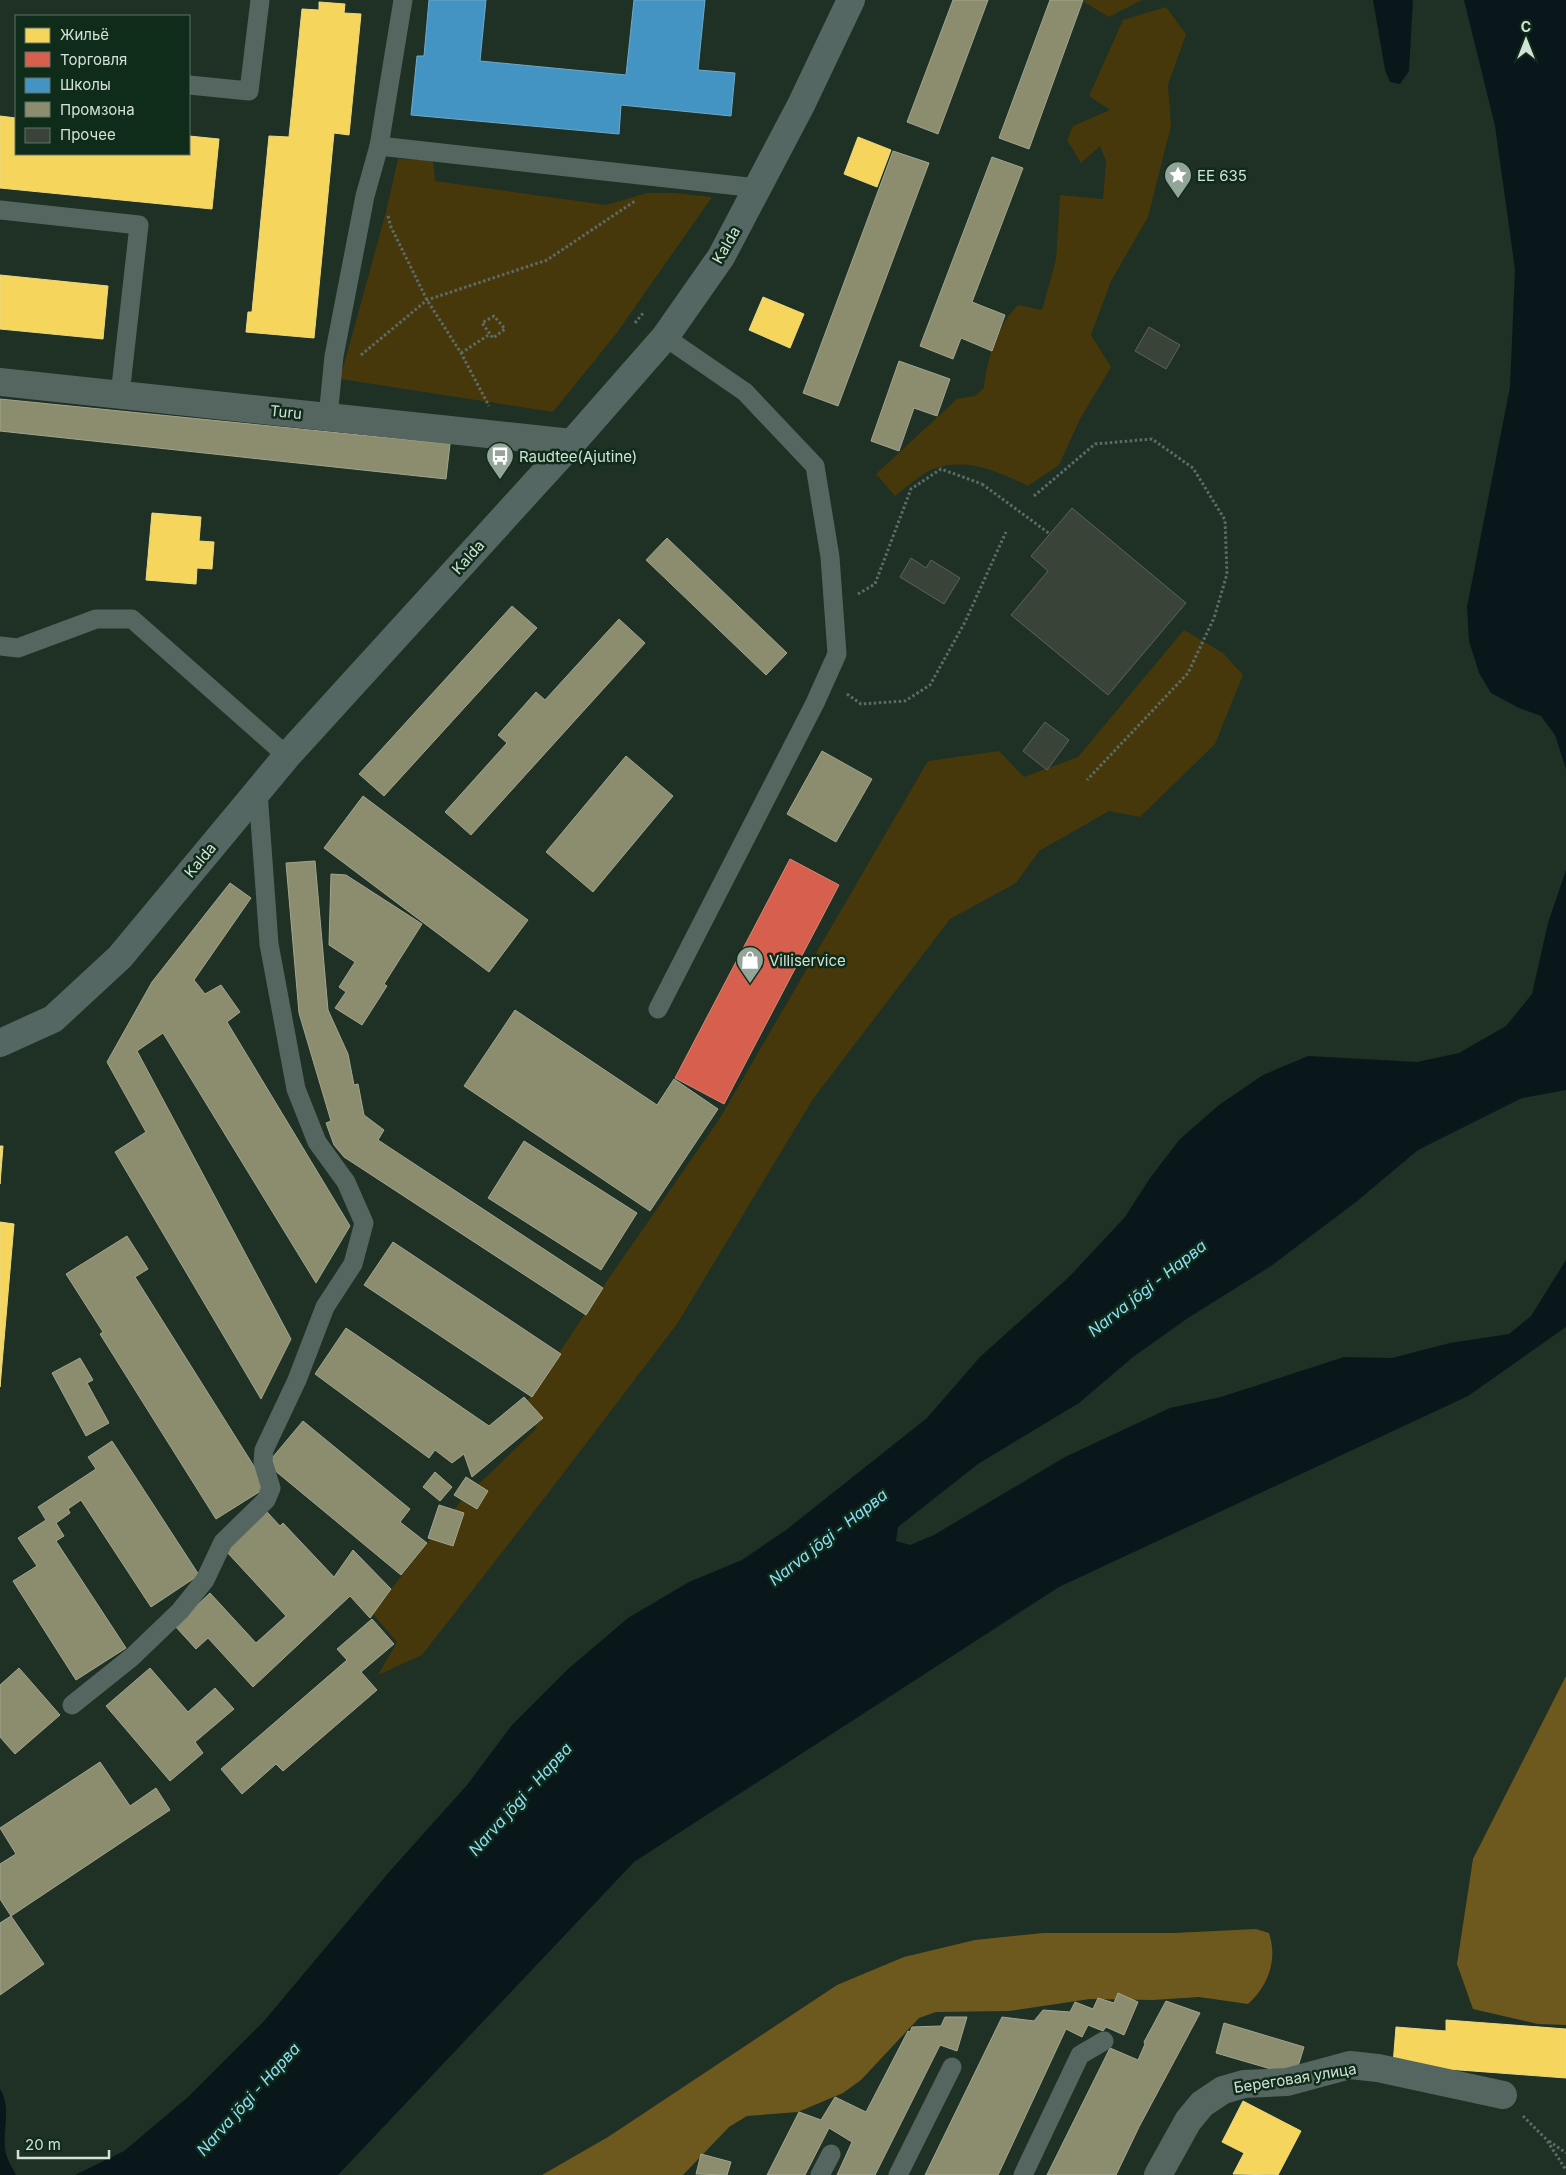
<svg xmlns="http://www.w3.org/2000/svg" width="1566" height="2175" font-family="Inter,sans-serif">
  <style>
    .green { fill: #46380b }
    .forest { fill: #6d591d }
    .water { fill: #09171b }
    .homes { fill: #f6d55c; stroke: #ebd981 }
    .shops { fill: #d6604d; stroke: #d58776 }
    .schools { fill: #4393c3; stroke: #6eabc9 }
    .industry { fill: #8c8c6e; stroke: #a1a68d }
    .building { fill: #3a4338; stroke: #5b6459 }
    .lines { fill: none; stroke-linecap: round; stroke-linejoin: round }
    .path { stroke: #5e6c68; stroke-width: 3; stroke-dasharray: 2.5 2.5; stroke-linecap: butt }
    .lane { stroke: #556661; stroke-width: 19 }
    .street { stroke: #556661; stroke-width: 28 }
    .secondary { stroke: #556762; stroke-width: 28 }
    .path-bridge { stroke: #5e6c68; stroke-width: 3; stroke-dasharray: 2.5 2.5; stroke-linecap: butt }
    .labels { text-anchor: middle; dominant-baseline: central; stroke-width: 5; stroke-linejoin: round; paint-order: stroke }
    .poi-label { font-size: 15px; fill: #d2e2d6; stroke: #0f2c1b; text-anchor: start }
    .street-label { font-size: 15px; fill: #d2e2d6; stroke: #0f2c1b }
    .water-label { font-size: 16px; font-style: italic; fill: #92defa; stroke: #0f2c1b }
  </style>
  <rect width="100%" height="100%" fill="#1f3025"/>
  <g class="green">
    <polygon points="1085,0 1142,0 1109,17 1084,2"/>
    <path d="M1166 7 1186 34 1168 85 1171 126 1148 217 1111 281 1091 335 1111 367 1079 421 1059 465 1028 486C997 471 967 457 933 469 920 474 906 488 895 496L876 474 957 399 975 396 984 388C986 361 998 324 1018 305L1042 310 1056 260 1060 195 1103 199 1106 161 1100 146 1081 163 1067 140 1073 126 1110 110 1089 96 1123 20Z"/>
    <polygon points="398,159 433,160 435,181 606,205 647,193 675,193 712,197 616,334 553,412 340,379 386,212"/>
    <polygon points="1184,630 1223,653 1243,675 1215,744 1140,817 1109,811 1039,851 1016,883 950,919 813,1099 677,1324 549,1492 422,1655 378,1675 397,1642 372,1613 461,1501 537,1428 523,1407 609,1278 720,1118 928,761 999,751 1024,777 1078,757"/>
  </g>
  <g class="forest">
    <polygon points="1566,1676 1566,2025 1538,2024 1473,2009 1457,1964 1473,1859"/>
    <path d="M1256 1929 1269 1933C1278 1960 1268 1986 1248 2004L1199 1997 1153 2000 1090 1999 1009 2011 936 2012 919 2018 861 2080 843 2093 798 2112 747 2116 729 2127 683 2175H542L608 2137 837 1985 904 1957 975 1940 1043 1933H1174Z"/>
  </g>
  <g class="water">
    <polygon points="1373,0 1413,0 1409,71 1400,84 1390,82 1385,70"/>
    <polygon points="1464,0 1566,0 1566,769 1555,735 1541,716 1519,708 1491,693 1479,673 1469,641 1467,607 1510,387 1515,269 1495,126"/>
    <polygon points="1566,870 1566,1090 1522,1098 1418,1150 1356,1202 1271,1266 1188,1318 1133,1357 1079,1403 978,1464 898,1527 896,1541 910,1545 934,1535 1065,1457 1170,1408 1221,1397 1344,1357 1392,1358 1450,1343 1509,1334 1531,1316 1566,1260 1566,1327 1468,1396 1059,1587 634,1862 338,2175 75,2175 124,2151 187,2098 264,2021 390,1871 467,1785 512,1725 567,1670 628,1618 689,1582 742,1560 786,1530 927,1418 980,1357 1069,1277 1125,1217 1150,1178 1180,1139 1219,1105 1263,1075 1308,1056 1417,1062 1459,1053 1506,1026 1532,994 1548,923"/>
    <path d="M0 2089C13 2108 0 2137 7 2157 9 2163 13 2169 16 2175H0Z"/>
  </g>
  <g class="homes">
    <polygon points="319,2 345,4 344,13 361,14 349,135 334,133 314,338 246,332 248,312 252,312 269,136 289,137 302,9 319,10"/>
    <polygon points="0,116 16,118 16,154 189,154 189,136 219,139 212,209 0,188"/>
    <polygon points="858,137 891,150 877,187 844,174"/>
    <polygon points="0,275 108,286 103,339 0,329"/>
    <polygon points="763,297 804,314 790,348 749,330"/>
    <polygon points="152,513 201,517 199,541 214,542 212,569 197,568 196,584 146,580"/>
    <polygon points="0,1146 3,1146 0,1184"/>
    <polygon points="0,1222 14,1224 0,1387"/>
    <polygon points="1446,2020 1566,2029 1566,2078 1393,2065 1396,2027 1446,2031"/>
    <polygon points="1243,2101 1301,2131 1278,2175 1233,2174 1244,2153 1222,2142"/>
  </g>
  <polygon class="shops" points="790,859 839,885 724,1104 675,1078"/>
  <polygon class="schools" points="429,0 486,0 480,61 626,75 634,0 705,0 698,70 735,73 731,116 621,105 619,134 411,115 417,56 424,56"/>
  <g class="industry">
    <polygon points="953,0 988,0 938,134 907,122"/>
    <polygon points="1050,0 1083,0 1029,149 999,138"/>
    <polygon points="893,151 929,163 838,406 803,393"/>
    <polygon points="992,157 1023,168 972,302 1005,315 992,351 961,338 953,359 920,346"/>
    <polygon points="899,361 950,379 937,416 914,408 899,451 871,441"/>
    <polygon points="0,399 450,444 446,479 0,431"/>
    <polygon points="667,538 787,653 766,675 646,560"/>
    <polygon points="512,606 537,628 384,796 359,774"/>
    <polygon points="619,619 645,643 471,835 445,812 507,743 498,735 536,692 545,700"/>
    <polygon points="822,751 872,779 836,842 787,814"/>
    <polygon points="626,756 673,796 593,892 546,852"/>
    <polygon points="363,796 528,920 489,972 324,848"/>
    <polygon points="315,861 328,1010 348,1054 354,1085 358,1084 364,1115 384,1130 378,1140 603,1288 586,1315 344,1157 334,1145 326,1123 331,1121 299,1013 286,863"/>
    <polygon points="331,874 346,875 422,924 384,984 387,986 362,1025 335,1008 346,992 339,987 355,962 329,945"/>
    <polygon points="230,883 251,898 194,980 205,994 221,985 240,1012 227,1022 350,1226 316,1283 163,1033 137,1051 291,1339 261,1399 115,1152 146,1132 107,1062 152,982"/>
    <polygon points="515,1010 657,1105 674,1079 718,1109 650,1211 464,1086"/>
    <polygon points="524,1141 637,1213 601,1270 488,1198"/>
    <polygon points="127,1236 148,1269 135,1277 267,1487 216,1519 100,1334 103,1332 66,1274"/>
    <polygon points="393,1242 561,1354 532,1397 364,1285"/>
    <polygon points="346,1328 489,1426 524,1397 543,1418 472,1477 464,1454 452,1463 435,1450 429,1458 315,1374"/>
    <polygon points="80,1358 93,1380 87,1383 109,1423 86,1436 52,1373"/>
    <polygon points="303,1421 410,1509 400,1522 427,1543 401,1575 267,1464"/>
    <polygon points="112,1441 199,1575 151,1607 81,1500 68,1509 70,1513 56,1523 64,1536 56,1541 126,1648 76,1680 13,1581 37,1566 18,1538 46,1520 38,1507 96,1469 88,1457"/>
    <polygon points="435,1472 452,1487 440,1501 423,1487"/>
    <polygon points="466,1477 488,1491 477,1509 454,1495"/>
    <polygon points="439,1505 464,1513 453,1546 428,1538"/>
    <polygon points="267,1512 280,1526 283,1523 334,1577 353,1550 391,1589 370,1618 350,1596 253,1687 208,1638 196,1649 175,1626 210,1593 256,1643 286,1616 225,1550"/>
    <polygon points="372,1619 394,1644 361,1672 377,1690 283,1771 276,1764 242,1794 221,1769 347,1660 337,1649"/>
    <polygon points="19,1668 60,1715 15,1754 0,1737 0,1685"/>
    <polygon points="150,1668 188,1712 215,1688 234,1709 195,1742 203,1753 170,1781 106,1706"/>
    <polygon points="100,1762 130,1806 156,1788 170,1810 11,1916 0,1899 0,1864 16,1854 0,1828"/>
    <polygon points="11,1916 44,1964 0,1995 0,1923"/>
    <polygon points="1118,1993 1138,2002 1124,2035 1106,2027 1103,2031 1088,2025 1082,2037 1066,2029 998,2175 925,2175 1002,2017 1034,2021 1043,2010 1070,2012 1075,2002 1093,2009 1098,1998 1114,2003"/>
    <polygon points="1166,2001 1200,2013 1139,2127 1116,2175 1047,2175 1110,2048 1138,2060 1145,2044 1144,2042"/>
    <polygon points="945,2017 967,2017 957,2051 940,2045 875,2175 837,2175 852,2142 829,2128 805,2175 767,2175 799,2112 821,2120 835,2097 866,2112 908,2031 910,2032 912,2027 941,2026"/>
    <polygon points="1224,2023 1304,2047 1295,2076 1216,2053"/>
    <polygon points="701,2154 731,2162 727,2175 696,2174"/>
  </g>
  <g class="building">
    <polygon points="1149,327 1180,345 1166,369 1135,351"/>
    <polygon points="1072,508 1186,603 1108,695 1011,615 1048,571 1031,556"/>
    <polygon points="911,558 926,568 931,560 960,578 944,604 900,577"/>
    <polygon points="1045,722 1069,740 1047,770 1023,751"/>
  </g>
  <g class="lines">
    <g class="path">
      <polyline points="388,216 391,227 427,300 461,353 489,406"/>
      <polyline points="635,323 644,312"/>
      <polyline points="461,353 490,334 482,323 494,316 505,329 493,338 490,334"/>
      <polyline points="361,355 427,300 547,260 635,201"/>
      <polyline points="1034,496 1095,444 1152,439 1193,468 1225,520 1227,574 1214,618 1188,673 1087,780"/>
      <polyline points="858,594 875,584 911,489 941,469 982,484"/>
      <polyline points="847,694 861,704 905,701 930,685 965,622 1006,532"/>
      <polyline points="1523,2116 1546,2139 1566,2170"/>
      <polyline points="1549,2141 1566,2153"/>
    </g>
    <g class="lane">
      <polyline points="189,85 249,91 260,0"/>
      <polyline points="379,146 403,0"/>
      <polyline points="0,210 139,225 120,395"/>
      <polyline points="328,417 334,356 365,196 379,146 757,188"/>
      <polyline points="0,646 18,648 96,619 132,619 287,756"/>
      <polyline points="658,1009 815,703 837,654 830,557 815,466 745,392 665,337"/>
      <polyline points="72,1705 132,1657 180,1611 205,1580 223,1542 266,1500 271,1488 263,1462 264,1450 297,1380 325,1307 353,1264 364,1223 346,1182 317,1142 296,1089 269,944 258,792"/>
      <polyline points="820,2175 831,2154"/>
      <polyline points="898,2175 952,2067"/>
      <polyline points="1023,2175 1080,2055 1104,2041"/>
    </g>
    <g class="street">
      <polyline points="0,382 572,443"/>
      <polyline points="1158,2175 1188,2121 1202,2104 1223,2090 1244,2084 1287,2082 1350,2065 1378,2068 1503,2095"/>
    </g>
    <polyline class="secondary" points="0,1043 53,1019 120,957 287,756 572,443 665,337 721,257 801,105 851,0"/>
    <polyline class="path-bridge" points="982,484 1050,534"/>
  </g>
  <defs>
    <g id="sight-pin" transform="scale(1.4375)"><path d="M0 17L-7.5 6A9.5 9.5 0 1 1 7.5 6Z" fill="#93a498" stroke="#0f2c1b"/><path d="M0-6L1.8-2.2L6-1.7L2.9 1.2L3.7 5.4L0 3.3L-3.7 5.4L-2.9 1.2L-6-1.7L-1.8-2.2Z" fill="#fff"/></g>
    <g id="bus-pin" transform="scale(1.4375)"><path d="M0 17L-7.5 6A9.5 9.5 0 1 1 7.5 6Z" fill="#93a498" stroke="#0f2c1b"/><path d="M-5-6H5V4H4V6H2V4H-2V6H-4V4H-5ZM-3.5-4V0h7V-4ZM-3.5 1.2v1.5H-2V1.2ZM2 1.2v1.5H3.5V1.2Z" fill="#fff"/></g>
    <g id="shop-pin" transform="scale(1.4375)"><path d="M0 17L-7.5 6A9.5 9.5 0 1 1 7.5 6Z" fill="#93a498" stroke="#0f2c1b"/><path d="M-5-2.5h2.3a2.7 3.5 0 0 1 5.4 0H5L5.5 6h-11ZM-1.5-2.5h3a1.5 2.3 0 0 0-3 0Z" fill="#fff"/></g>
  </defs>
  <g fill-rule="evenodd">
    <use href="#sight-pin" x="1178" y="175"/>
    <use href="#bus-pin" x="500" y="456"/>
    <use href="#shop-pin" x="750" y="960"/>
  </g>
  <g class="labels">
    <g class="poi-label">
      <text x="1197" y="175">EE 635</text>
      <text x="519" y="456">Raudtee(Ajutine)</text>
      <text x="769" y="960">Villiservice</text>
    </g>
    <g class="street-label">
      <text transform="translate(726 245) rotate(-60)">Kalda</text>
      <text transform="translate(286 412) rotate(6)">Turu</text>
      <text transform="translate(468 557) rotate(-48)">Kalda</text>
      <text transform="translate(200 860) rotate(-50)">Kalda</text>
      <text transform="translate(1295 2078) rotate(-9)">Береговая улица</text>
    </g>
    <g class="water-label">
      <text transform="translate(1147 1288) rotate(-38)">Narva jõgi - Нарва</text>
      <text transform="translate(828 1537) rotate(-38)">Narva jõgi - Нарва</text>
      <text transform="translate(520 1799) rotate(-48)">Narva jõgi - Нарва</text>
      <text transform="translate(248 2099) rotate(-48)">Narva jõgi - Нарва</text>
    </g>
  </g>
  <rect x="15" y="15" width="175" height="140" fill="#0f2c1b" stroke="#5d7566"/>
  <rect x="25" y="28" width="25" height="15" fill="#f6d55c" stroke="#5d7566"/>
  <text x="60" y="40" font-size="15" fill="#d2e2d6">Жильё</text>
  <rect x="25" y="52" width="25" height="15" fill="#d6604d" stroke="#5d7566"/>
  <text x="60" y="65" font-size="15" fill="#d2e2d6">Торговля</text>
  <rect x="25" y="78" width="25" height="15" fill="#4393c3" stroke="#5d7566"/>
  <text x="60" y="90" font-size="15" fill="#d2e2d6">Школы</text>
  <rect x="25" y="102" width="25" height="15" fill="#8c8c6e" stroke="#5d7566"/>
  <text x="60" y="115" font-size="15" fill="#d2e2d6">Промзона</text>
  <rect x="25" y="128" width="25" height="15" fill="#3a4338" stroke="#5d7566"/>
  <text x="60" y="140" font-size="15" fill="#d2e2d6">Прочее</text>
  <g transform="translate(1526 40)" stroke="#0f2c1b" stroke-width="4" paint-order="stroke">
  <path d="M0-4L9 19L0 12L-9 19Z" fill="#d2e2d6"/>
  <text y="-8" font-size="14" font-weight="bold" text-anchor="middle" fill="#d2e2d6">С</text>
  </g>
  <path d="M18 2150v8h91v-8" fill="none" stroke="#d2e2d6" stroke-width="2.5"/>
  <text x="25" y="2150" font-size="15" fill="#d2e2d6" stroke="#0f2c1b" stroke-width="4" paint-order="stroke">20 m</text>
</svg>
